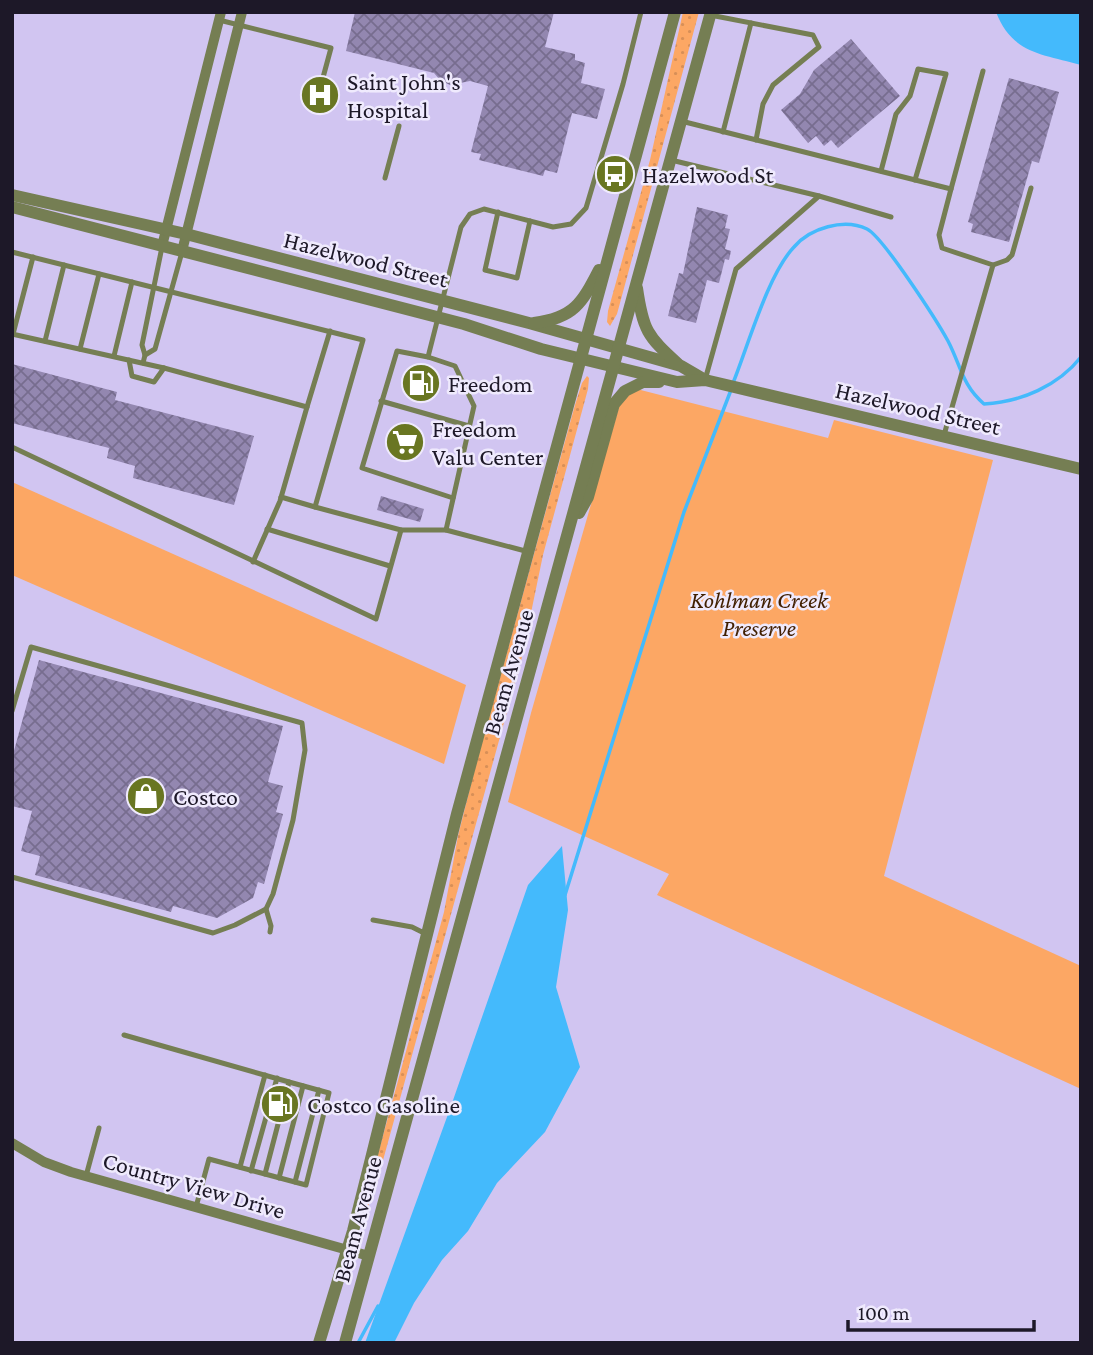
<svg xmlns="http://www.w3.org/2000/svg" width="1093" height="1355" font-family="'Crimson Pro',serif">
  <style>
    .grass { fill: url(#grass-dots) }
    .park { fill: #fca764 }
    .water { fill: #44bafc }
    .lines { fill: none; stroke-linecap: round; stroke-linejoin: round }
    .stream { stroke: #44bafc; stroke-width: 3.5 }
    .building { fill: url(#building-cross-hatch) }
    .service { stroke: #757e53; stroke-width: 5 }
    .minor { stroke: #757e53; stroke-width: 10 }
    .tertiary { stroke: #757e53; stroke-width: 12 }
    .labels { text-anchor: middle; dominant-baseline: central; stroke-width: 5; stroke-linejoin: round; paint-order: stroke }
    .poi-label { font-size: 24px; fill: #1d1828; stroke: #efeafd; text-anchor: start }
    .street-label { font-size: 24px; fill: #1d1828; stroke: #efeafd }
    .park-label { font-size: 24px; font-style: italic; fill: #411f00; stroke: #efeafd }
  </style>
  <defs>
    <pattern id="grass-dots" width="8" height="8" patternUnits="userSpaceOnUse" patternTransform="scale(1.75)"><rect width="8" height="8" fill="#fca764"/><path d="M2 2h.1M6 6h.1" fill="none" stroke="#d88f57" stroke-width="1.8" stroke-linecap="round"/></pattern>
    <pattern id="building-cross-hatch" width="8" height="8" patternUnits="userSpaceOnUse" patternTransform="scale(1.75)"><rect width="8" height="8" fill="#9387b0"/><path d="M0 0l8 8M0 8l8-8" fill="none" stroke="#776d8f"/></pattern>
  </defs>
  <rect width="100%" height="100%" fill="#d1c5f1"/>
  <g class="grass">
    <polygon points="683,12 699,12 617,314 610,326 607,322 608,311 650,160"/>
    <polygon points="587,376 589,378 588,389 543,555 521,661 377,1182 367,1210 363,1209 444,912 458,836 474,772 575,405 582,383"/>
  </g>
  <g class="park">
    <polygon points="625,386 828,438 834,420 993,460 884,876 1081,966 1081,1089 657,895 669,874 508,802 531,713"/>
    <polygon points="12,482 466,685 444,764 12,575"/>
  </g>
  <g class="water">
    <path d="M996 12H1081V65C1043 54 1012 54 996 12Z"/>
    <polygon points="562,846 568,910 556,987 580,1067 545,1132 497,1183 468,1231 442,1260 414,1303 394,1343 365,1343 451,1106 528,885"/>
  </g>
  <g class="lines">
    <g class="stream">
      <path d="M733 383C748 346 768 274 794 247 810 228 844 218 867 229 883 237 937 321 948 341 961 366 962 385 984 404 1021 402 1058 386 1081 357"/>
      <polyline points="565,895 684,512 731,390"/>
      <polyline points="358,1343 378,1306"/>
    </g>
  </g>
  <g class="building">
    <polygon points="355,12 554,12 545,47 575,54 575,60 585,63 581,83 605,89 597,119 572,113 557,173 545,170 543,176 479,160 481,154 471,152 488,86 470,81 450,85 440,80 434,73 346,51"/>
    <polygon points="851,39 900,96 838,148 831,140 824,146 816,136 808,143 781,110 800,94 814,70"/>
    <polygon points="1009,78 1059,92 1039,163 1032,161 1009,242 971,232 973,224 968,222"/>
    <polygon points="697,207 728,215 725,228 730,229 725,249 731,251 729,260 725,259 719,283 707,280 696,323 668,316 679,273 683,274"/>
    <polygon points="12,364 117,392 115,400 254,436 234,505 133,478 135,466 107,458 109,448 12,423"/>
    <polygon points="381,496 424,509 420,522 377,510"/>
    <polygon points="39,660 283,726 268,782 283,786 276,812 283,814 264,884 258,882 253,898 217,918 173,906 171,912 35,875 40,856 21,851 32,811 12,806 12,758"/>
  </g>
  <g class="lines">
    <g class="service">
      <polyline points="710,15 813,35 819,47 773,85 763,104 756,140"/>
      <polyline points="219,20 331,48 318,96"/>
      <polyline points="681,121 951,189 939,235 942,248 993,265 944,435"/>
      <polyline points="723,132 751,23"/>
      <polyline points="671,160 819,196 736,269 705,380"/>
      <polyline points="881,171 896,114 910,96 918,69 946,74 915,180"/>
      <polyline points="385,178 399,126"/>
      <polyline points="951,189 983,71"/>
      <polyline points="819,196 891,217"/>
      <polyline points="498,212 485,270 517,278 530,221"/>
      <polyline points="12,252 363,340 315,507 401,530 376,619 12,447"/>
      <polyline points="993,265 1007,260 1012,255 1031,188"/>
      <polyline points="12,334 164,368 307,407 280,501 253,562"/>
      <polyline points="13,334 33,257"/>
      <polyline points="45,341 64,265"/>
      <polyline points="80,349 99,274"/>
      <polyline points="145,355 155,349 182,252"/>
      <polyline points="114,356 132,282"/>
      <polyline points="428,357 397,351 362,468 453,498"/>
      <polyline points="129,360 132,376 154,382 164,368"/>
      <polyline points="143,363 145,355 142,345 162,247"/>
      <polyline points="381,401 469,426"/>
      <polyline points="307,407 330,331"/>
      <polyline points="281,497 315,507"/>
      <polyline points="267,529 390,566"/>
      <polyline points="401,530 446,530"/>
      <polyline points="529,552 446,530 474,406 455,366 428,357 461,227 470,214 484,209 553,227 571,224 586,208 623,84 641,12"/>
      <polyline points="12,711 31,647 302,723 305,750 293,820 273,894 266,909 271,926 270,932"/>
      <polyline points="12,877 213,933 235,925 266,909"/>
      <polyline points="373,920 412,927 426,934"/>
      <polyline points="124,1035 289,1082 265,1174 209,1159 196,1207"/>
      <polyline points="240,1167 265,1075"/>
      <polyline points="251,1171 277,1078"/>
      <polyline points="265,1174 306,1185 329,1093 289,1082"/>
      <polyline points="86,1176 99,1128"/>
      <polyline points="279,1178 303,1086"/>
      <polyline points="295,1182 319,1090"/>
    </g>
    <g class="minor">
      <polyline points="162,246 221,12"/>
      <polyline points="182,251 242,12"/>
      <polyline points="12,1143 44,1162 71,1172 369,1256"/>
    </g>
    <g class="tertiary">
      <polyline points="12,195 186,234 529,323 681,366 705,380"/>
      <polyline points="12,207 464,324 541,349 677,382 705,380 1081,469"/>
      <path d="M637 288C643 330 647 336 678 364"/>
      <path d="M534 323C574 318 582 303 599 270"/>
      <polyline points="579,513 588,497 614,404 625,391 643,382 659,382"/>
      <polyline points="319,1343 353,1231 457,814 675,12"/>
      <polyline points="345,1343 711,12"/>
    </g>
  </g>
  <defs>
    <g id="hospital-disc" transform="scale(2.0125)"><circle r="9.5" fill="#697622" stroke="#efeafd"/><path d="M-5-5h3v3.5h4V-5h3V5h-3V1.5h-4V5h-3Z" fill="#fff"/></g>
    <g id="bus-disc" transform="scale(2.0125)"><circle r="9.5" fill="#697622" stroke="#efeafd"/><path d="M-5-6H5V4H4V6H2V4H-2V6H-4V4H-5ZM-3.5-4V0h7V-4ZM-3.5 1.2v1.5H-2V1.2ZM2 1.2v1.5H3.5V1.2Z" fill="#fff"/></g>
    <g id="fuel-disc" transform="scale(2.0125)"><circle r="9.5" fill="#697622" stroke="#efeafd"/><path d="M-5.5-6h7V0h2V4h1.3V-2.5L3-4.5l.8-.8L6-3V5H2.5V1h-1V6h-7ZM-4.2-4.7v3.2H.2V-4.7Z" fill="#fff"/></g>
    <g id="supermarket-disc" transform="scale(2.0125)"><circle r="9.5" fill="#697622" stroke="#efeafd"/><path d="M-6-5.5h2.5l.6 2H6L4.5 2H-2.5L-4.4-4H-6ZM-1.5 3.2a1.3 1.3 0 1 0 .1 0ZM3 3.2a1.3 1.3 0 1 0 .1 0Z" fill="#fff"/></g>
    <g id="shop-disc" transform="scale(2.0125)"><circle r="9.5" fill="#697622" stroke="#efeafd"/><path d="M-5-2.5h2.3a2.7 3.5 0 0 1 5.4 0H5L5.5 6h-11ZM-1.5-2.5h3a1.5 2.3 0 0 0-3 0Z" fill="#fff"/></g>
  </defs>
  <g fill-rule="evenodd">
    <use href="#hospital-disc" x="320" y="95"/>
    <use href="#bus-disc" x="615" y="174"/>
    <use href="#fuel-disc" x="421" y="383"/>
    <use href="#supermarket-disc" x="405" y="442"/>
    <use href="#shop-disc" x="146" y="796"/>
    <use href="#fuel-disc" x="280" y="1104"/>
  </g>
  <g class="labels">
    <g class="poi-label">
      <text x="347" y="81">Saint John's<tspan x="347" dy="28">Hospital</tspan></text>
      <text x="642" y="174">Hazelwood St</text>
      <text x="448" y="383">Freedom</text>
      <text x="432" y="428">Freedom<tspan x="432" dy="28">Valu Center</tspan></text>
      <text x="173" y="796">Costco</text>
      <text x="307" y="1104">Costco Gasoline</text>
    </g>
    <g class="street-label">
      <text transform="translate(366 259) rotate(14)">Hazelwood Street</text>
      <text transform="translate(918 408) rotate(13)">Hazelwood Street</text>
      <text transform="translate(508 672) rotate(-74)">Beam Avenue</text>
      <text transform="translate(194 1185) rotate(16)">Country View Drive</text>
      <text transform="translate(357 1219) rotate(-75)">Beam Avenue</text>
    </g>
    <g class="park-label">
      <text x="759" y="599">Kohlman Creek<tspan x="759" dy="28">Preserve</tspan></text>
    </g>
  </g>
  <rect width="1093" height="1355" fill="none" stroke="#1d1828" stroke-width="28"/>
  <path d="M848 1320v10h186v-10" fill="none" stroke="#1d1828" stroke-width="3.5"/>
  <text x="858" y="1320" font-size="21" fill="#1d1828" stroke="#efeafd" stroke-width="5" paint-order="stroke">100 m</text>
</svg>
